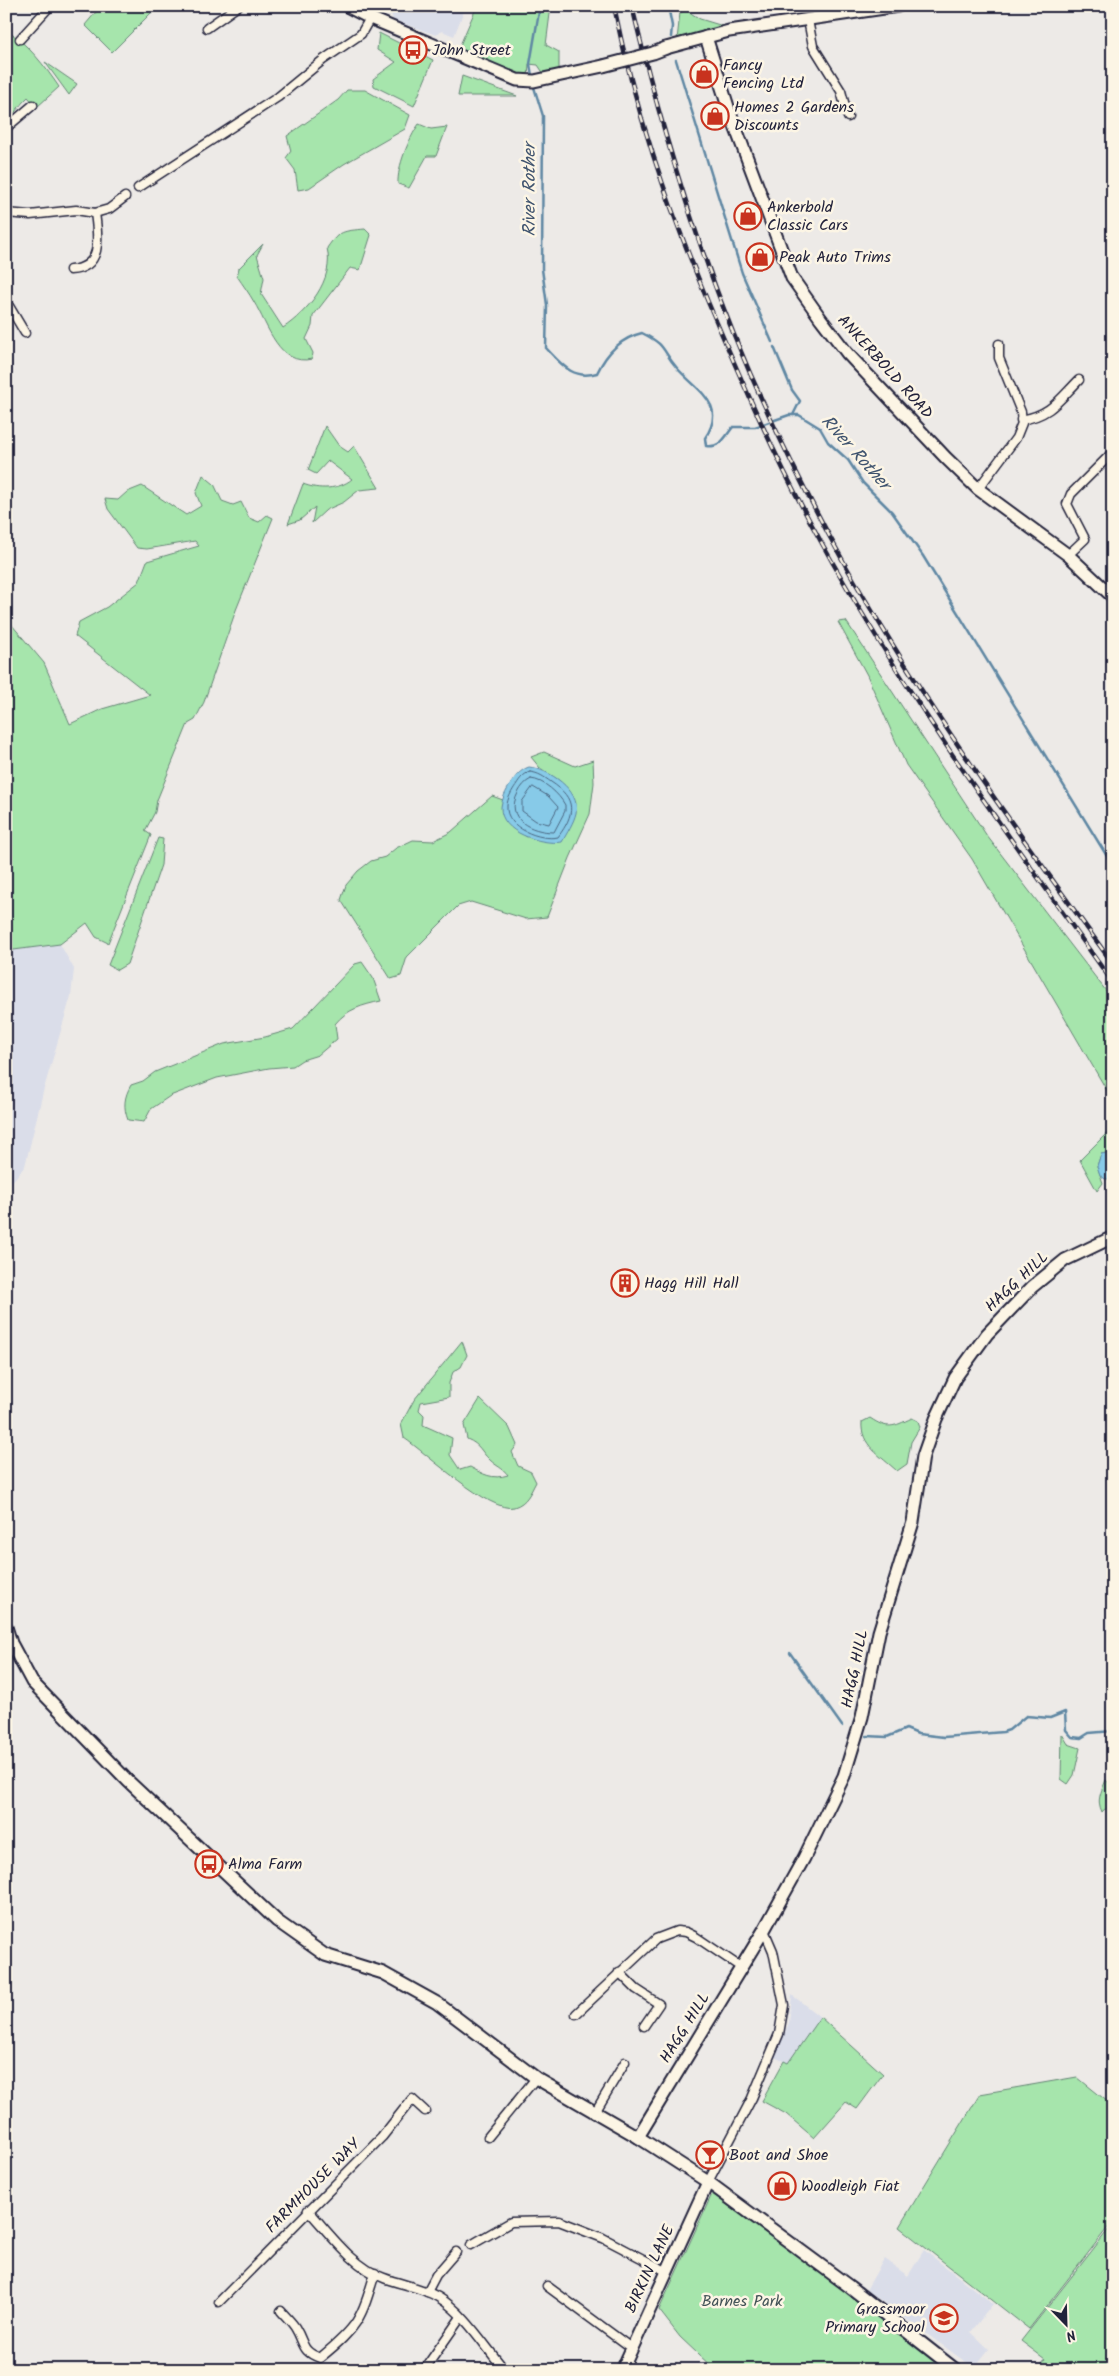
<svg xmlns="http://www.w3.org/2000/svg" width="1119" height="2376" font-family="Kalam,sans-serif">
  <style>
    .built { fill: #dadde9 }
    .green { fill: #a6e5ac; stroke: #648474 }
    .water { fill: #87cae8; stroke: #5f87a3 }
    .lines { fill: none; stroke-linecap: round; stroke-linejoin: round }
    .shore { stroke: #4a6580; stroke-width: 1 }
    .stream { stroke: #5f87a3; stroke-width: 2.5 }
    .street-casing { stroke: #22223b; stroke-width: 11 }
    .secondary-casing { stroke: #22223b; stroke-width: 15 }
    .street { stroke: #fcf5e5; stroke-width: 8 }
    .secondary { stroke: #fcf5e5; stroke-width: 11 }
    .rail-casing { stroke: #22223b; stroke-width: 4.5 }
    .rail { stroke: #fcf5e5; stroke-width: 2.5; stroke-dasharray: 8; stroke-linecap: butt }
    .secondary-bridge-casing { stroke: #22223b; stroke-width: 15; stroke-linecap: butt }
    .secondary-bridge { stroke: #fcf5e5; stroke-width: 11 }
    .labels { text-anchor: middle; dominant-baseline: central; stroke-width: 5; stroke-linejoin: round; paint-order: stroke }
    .poi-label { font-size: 16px; fill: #22223b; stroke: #fcf5e5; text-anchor: start }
    .street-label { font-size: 16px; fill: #22223b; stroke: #fcf5e5 }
    .park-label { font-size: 16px; fill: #435357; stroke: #fcf5e5 }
    .water-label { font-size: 18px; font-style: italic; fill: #40546f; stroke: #fcf5e5 }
  </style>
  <rect width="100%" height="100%" fill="#edeae7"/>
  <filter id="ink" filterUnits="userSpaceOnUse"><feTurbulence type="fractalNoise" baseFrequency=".02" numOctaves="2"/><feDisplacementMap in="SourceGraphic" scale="10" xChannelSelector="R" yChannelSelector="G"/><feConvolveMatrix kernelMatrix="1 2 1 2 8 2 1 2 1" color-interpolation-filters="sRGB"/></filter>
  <g filter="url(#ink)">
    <g class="built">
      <polygon points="385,6 466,6 454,36 442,31 436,35 393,20 390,9"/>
      <polygon points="60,944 74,969 71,996 43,1092 25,1166 12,1182 7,1254 6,951"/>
      <polygon points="792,1995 820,2017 788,2063 774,2057 789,2023"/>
      <polygon points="924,2250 993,2304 971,2332 989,2349 974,2368 866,2290 884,2259 908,2276"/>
    </g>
    <g class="green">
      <polygon points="101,6 158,6 112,52 85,25"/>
      <polygon points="477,6 551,6 546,45 559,52 559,70 544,74 538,65 529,64 528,78 457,52"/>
      <polygon points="686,10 700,19 723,26 677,40 680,13"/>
      <path d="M6 30C29 45 44 65 59 87L37 107 28 97C19 105 15 114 6 122Z"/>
      <polygon points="379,33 433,60 414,106 374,86 373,79 396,62 377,50"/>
      <polygon points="45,62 77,84 69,95"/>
      <polygon points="462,76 517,96 458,96"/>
      <polygon points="347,90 365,90 410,115 405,129 344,164 309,188 298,190 295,170 286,158 291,151 287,136 338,100"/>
      <path d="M419 124 431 129 447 127 436 156H427L409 188 398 184C397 167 409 138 419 124Z"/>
      <path d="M365 229 371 235 360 270 350 268 313 316 312 326 306 339 313 353 312 359C279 367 268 325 254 302 249 293 243 285 237 276L239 268 263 244 257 255 264 278 261 294 283 328C307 312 335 280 327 248 339 230 344 231 365 229Z"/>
      <path d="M325 426 339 446 348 452 354 446 379 488 359 490 344 502 326 510 312 523 315 507 300 520 288 524 303 484C318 490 339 490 352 479L328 461 316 474 308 470Z"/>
      <polygon points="203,475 214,484 222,501 233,505 241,502 249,518 259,522 267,515 273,518 236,610 204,702 195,720 188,724 157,800 155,812 145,831 151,835 108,943 96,937 87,923 60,944 6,951 6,618 44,663 70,724 102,709 150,695 75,636 79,622 107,607 139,582 147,561 199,546 195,541 147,549 137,548 108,509 105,499 118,500 127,492 142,486 186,515 201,506 196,493"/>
      <polygon points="846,621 987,836 1113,1000 1113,1101 972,859 906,765 867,675 838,622"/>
      <path d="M544 752 575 766 593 760 594 783 590 814 570 858 547 917 526 919 471 902 458 906 407 957 401 976 391 979 341 900 346 885 358 871 371 861 385 857 396 848 413 840 433 841 451 832 492 796 503 800C498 818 513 828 527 837L560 781 540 768 531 757Z"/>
      <polygon points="158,838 163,839 161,865 127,964 117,970 108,965"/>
      <path d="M362 962 373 978 381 1001C363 1005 347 1009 335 1024L337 1039 318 1055 302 1060 293 1066 269 1068 217 1078 170 1096 151 1109 144 1122 128 1120C123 1107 124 1097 131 1085L143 1081 155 1072 224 1044 265 1037 293 1029 355 964Z"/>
      <polygon points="1113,1127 1113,1152 1101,1154 1097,1166 1103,1183 1097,1191 1080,1160"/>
      <path d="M462 1341 467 1355 461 1367 453 1372 449 1383V1397L421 1402 419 1410 424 1415 423 1425 452 1438 450 1455 460 1470 470 1467C483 1474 492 1480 508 1475 503 1468 496 1466 490 1460 480 1451 481 1445 467 1439L464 1425 480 1399 509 1427 517 1445 512 1452 518 1466 531 1472 536 1482C530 1493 527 1503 514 1507 491 1514 425 1452 404 1438L401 1424 414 1400Z"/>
      <path d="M870 1418C888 1430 893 1427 912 1418L918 1421 920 1427 911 1442 907 1464 897 1471C881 1456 860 1445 862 1422Z"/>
      <polygon points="1062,1734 1068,1744 1080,1748 1074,1775 1068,1784 1061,1779"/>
      <path d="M1106 1780 1113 1788V1801L1102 1813C1096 1800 1101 1792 1106 1780Z"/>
      <polygon points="820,2017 883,2074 857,2109 846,2102 814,2138 786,2114 762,2101 784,2061 788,2063"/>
      <polygon points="1077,2077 1113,2106 1113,2221 1029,2329 899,2227 980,2094"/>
      <polygon points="712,2194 845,2290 950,2370 715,2370 680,2337 659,2310"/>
      <polygon points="1113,2224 1113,2370 1037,2370 1045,2359 1021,2341"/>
    </g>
    <g class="water">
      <path d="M529 767C548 769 581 790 576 813 574 822 567 833 562 842 542 845 500 833 501 807 502 799 506 791 510 785 515 777 520 770 529 767Z"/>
      <polygon points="1113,1152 1113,1179 1105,1179 1100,1175 1097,1166 1101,1154"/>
    </g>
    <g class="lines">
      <g class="shore">
        <path d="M530 772C539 773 544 777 551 782 577 799 575 814 558 837 541 841 505 828 507 806 507 799 512 791 516 785 520 779 523 774 530 772Z"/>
        <path d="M531 779C544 780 559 794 565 805V811L554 832C531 832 504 819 518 793 521 787 525 782 531 779Z"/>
        <polygon points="533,787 548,796 558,807 549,824 536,821 522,811 522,802"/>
      </g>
      <g class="stream">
        <polyline points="668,6 672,26 671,37"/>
        <polyline points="676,60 742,273 772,342"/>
        <polyline points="532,76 530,64 540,6"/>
        <path d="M533 84 543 116 542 269 547 305 546 348C562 365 573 380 597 373 606 354 621 338 642 333 668 346 661 350 677 368 697 391 728 404 705 438L706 446C721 448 724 438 733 427H755L789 415H799L820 428 828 442 848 460 863 483 892 512 923 556 1113 866"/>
        <polyline points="774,347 792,390 800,401 793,415"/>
        <polyline points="790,1653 842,1726"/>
        <polyline points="867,1736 887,1737 906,1729 918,1734 944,1737 1003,1732 1009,1730 1026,1716 1050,1718 1065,1712 1066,1730 1072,1737 1081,1738 1089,1733 1113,1731"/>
      </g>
      <g class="street-casing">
        <g id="street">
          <polyline points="808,20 813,46 841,91 848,117"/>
          <polyline points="207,28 238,6"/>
          <polyline points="20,39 50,6"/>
          <polyline points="6,128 33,105"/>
          <polyline points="138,188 278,97 323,60 361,34 370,18"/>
          <polyline points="6,213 30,215 76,210 95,213 109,209 125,197"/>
          <path d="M70 270C104 268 98 236 95 213"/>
          <polyline points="6,301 25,333"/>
          <path d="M1021 420C1051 415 1059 400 1079 380"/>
          <polyline points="978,489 1016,438 1022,423 1021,412 999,358 999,344"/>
          <polyline points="1068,555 1085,539 1067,504 1071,494 1112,453"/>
          <polyline points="619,1972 636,1989 659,2004 644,2026"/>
          <polyline points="576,2014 656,1939 677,1931 686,1932 696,1937 742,1968"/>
          <polyline points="594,2114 625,2062"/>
          <polyline points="488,2137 536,2078"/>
          <polyline points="708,2182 752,2098 779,2034 784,2005 773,1951 764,1930"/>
          <path d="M308 2210C330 2234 353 2267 384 2278 402 2285 421 2287 438 2297 465 2313 485 2347 505 2370"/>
          <polyline points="471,2245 511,2222 559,2221 603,2238 666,2271"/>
          <polyline points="547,2286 631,2348"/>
          <polyline points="427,2292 436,2275 456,2252"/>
          <polyline points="219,2302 382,2137 412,2099 425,2111"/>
          <path d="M281 2311C286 2317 293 2323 296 2329 305 2344 301 2351 320 2358 358 2327 361 2320 375 2273"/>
          <polyline points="424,2370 461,2317"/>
        </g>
      </g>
      <g class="secondary-casing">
        <g id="secondary">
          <polyline points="347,6 370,18 517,80 534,81 603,66"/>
          <polyline points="706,37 729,110 792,278 821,319 847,353 946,458 978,489 1068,555 1113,597"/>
          <polyline points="666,48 729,31 898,6"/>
          <polyline points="6,1627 11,1643 32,1682 128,1781 277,1921 325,1955 383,1973 437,2003 536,2078 638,2137 708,2182 850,2287 956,2370"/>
          <polyline points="638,2137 764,1930 804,1858 844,1776 862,1717 879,1632 913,1522 923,1456 936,1419 955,1378 987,1334 1032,1287 1065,1260 1113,1237"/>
          <polyline points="622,2370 708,2182"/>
        </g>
      </g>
      <use href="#street" class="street"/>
      <use href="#secondary" class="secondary"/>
      <g class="rail-casing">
        <g id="rail">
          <path d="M614 6C635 111 667 203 708 302 742 382 777 462 819 538 904 694 1010 838 1113 983"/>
          <path d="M632 6C665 145 707 283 768 413 801 484 838 556 880 624 951 741 1033 853 1113 964"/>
        </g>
      </g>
      <use href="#rail" class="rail"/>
      <g class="secondary-bridge-casing">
        <polyline id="secondary-bridge" points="603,66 653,53 666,48"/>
      </g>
      <use href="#secondary-bridge" class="secondary-bridge"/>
    </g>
  </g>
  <defs>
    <g id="bus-ring" transform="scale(1.4375)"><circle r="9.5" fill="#fcf5e5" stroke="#c8321e" stroke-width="1.5"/><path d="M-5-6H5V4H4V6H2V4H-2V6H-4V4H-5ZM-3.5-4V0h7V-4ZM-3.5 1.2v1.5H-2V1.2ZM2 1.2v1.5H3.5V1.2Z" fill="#c8321e"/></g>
    <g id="shop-ring" transform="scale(1.4375)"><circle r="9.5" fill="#fcf5e5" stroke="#c8321e" stroke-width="1.5"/><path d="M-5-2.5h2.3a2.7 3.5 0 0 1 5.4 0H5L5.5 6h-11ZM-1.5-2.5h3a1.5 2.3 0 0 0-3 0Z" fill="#c8321e"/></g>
    <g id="building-ring" transform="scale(1.4375)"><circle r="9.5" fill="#fcf5e5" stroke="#c8321e" stroke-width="1.5"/><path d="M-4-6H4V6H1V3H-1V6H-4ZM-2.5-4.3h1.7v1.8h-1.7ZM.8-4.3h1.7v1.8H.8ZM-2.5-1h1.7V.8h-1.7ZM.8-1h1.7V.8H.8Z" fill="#c8321e"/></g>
    <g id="bar-ring" transform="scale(1.4375)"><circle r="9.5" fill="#fcf5e5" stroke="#c8321e" stroke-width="1.5"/><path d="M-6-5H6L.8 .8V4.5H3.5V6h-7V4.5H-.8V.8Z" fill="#c8321e"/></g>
    <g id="school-ring" transform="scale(1.4375)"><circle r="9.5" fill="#fcf5e5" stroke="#c8321e" stroke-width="1.5"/><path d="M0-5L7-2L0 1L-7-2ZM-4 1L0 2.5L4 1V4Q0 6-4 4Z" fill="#c8321e"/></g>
  </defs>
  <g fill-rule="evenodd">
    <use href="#bus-ring" x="413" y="50"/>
    <use href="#shop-ring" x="704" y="74"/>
    <use href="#shop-ring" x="715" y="116"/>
    <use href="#shop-ring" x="748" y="216"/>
    <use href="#shop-ring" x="760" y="257"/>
    <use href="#building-ring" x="625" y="1283"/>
    <use href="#bus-ring" x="209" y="1864"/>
    <use href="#bar-ring" x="710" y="2155"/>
    <use href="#shop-ring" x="782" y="2186"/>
    <use href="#school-ring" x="944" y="2318"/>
  </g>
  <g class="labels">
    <g class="poi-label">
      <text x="432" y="50">John Street</text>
      <text x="723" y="65">Fancy<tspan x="723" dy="18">Fencing Ltd</tspan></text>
      <text x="734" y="107">Homes 2 Gardens<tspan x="734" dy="18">Discounts</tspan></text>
      <text x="767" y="207">Ankerbold<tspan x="767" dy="18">Classic Cars</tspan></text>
      <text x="779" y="257">Peak Auto Trims</text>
      <text x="644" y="1283">Hagg Hill Hall</text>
      <text x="228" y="1864">Alma Farm</text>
      <text x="729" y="2155">Boot and Shoe</text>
      <text x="801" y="2186">Woodleigh Fiat</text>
      <text x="925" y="2309" text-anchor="end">Grassmoor<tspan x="925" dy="18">Primary School</tspan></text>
    </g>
    <g class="street-label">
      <text transform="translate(885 367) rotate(48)">ANKERBOLD ROAD</text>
      <text transform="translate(1017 1282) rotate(-43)">HAGG HILL</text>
      <text transform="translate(855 1669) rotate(-78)">HAGG HILL</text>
      <text transform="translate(685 2028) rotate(-58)">HAGG HILL</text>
      <text transform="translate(313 2186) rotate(-45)">FARMHOUSE WAY</text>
      <text transform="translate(650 2269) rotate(-65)">BIRKIN LANE</text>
    </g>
    <g class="park-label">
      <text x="742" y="2301">Barnes Park</text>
    </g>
    <g class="water-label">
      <text transform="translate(530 190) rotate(-90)">River Rother</text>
      <text transform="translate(855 453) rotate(48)">River Rother</text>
    </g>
  </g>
  <rect width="1119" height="2376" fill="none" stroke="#fcf5e5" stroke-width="25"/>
  <rect x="12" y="12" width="1094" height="2351" fill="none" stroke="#22223b" stroke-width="2" filter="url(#ink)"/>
  <g transform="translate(1066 2324) rotate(157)" stroke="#fcf5e5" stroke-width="4" paint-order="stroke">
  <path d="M0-4L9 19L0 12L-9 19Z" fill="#22223b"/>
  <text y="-8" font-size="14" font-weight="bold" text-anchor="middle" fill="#22223b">N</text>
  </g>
</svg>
